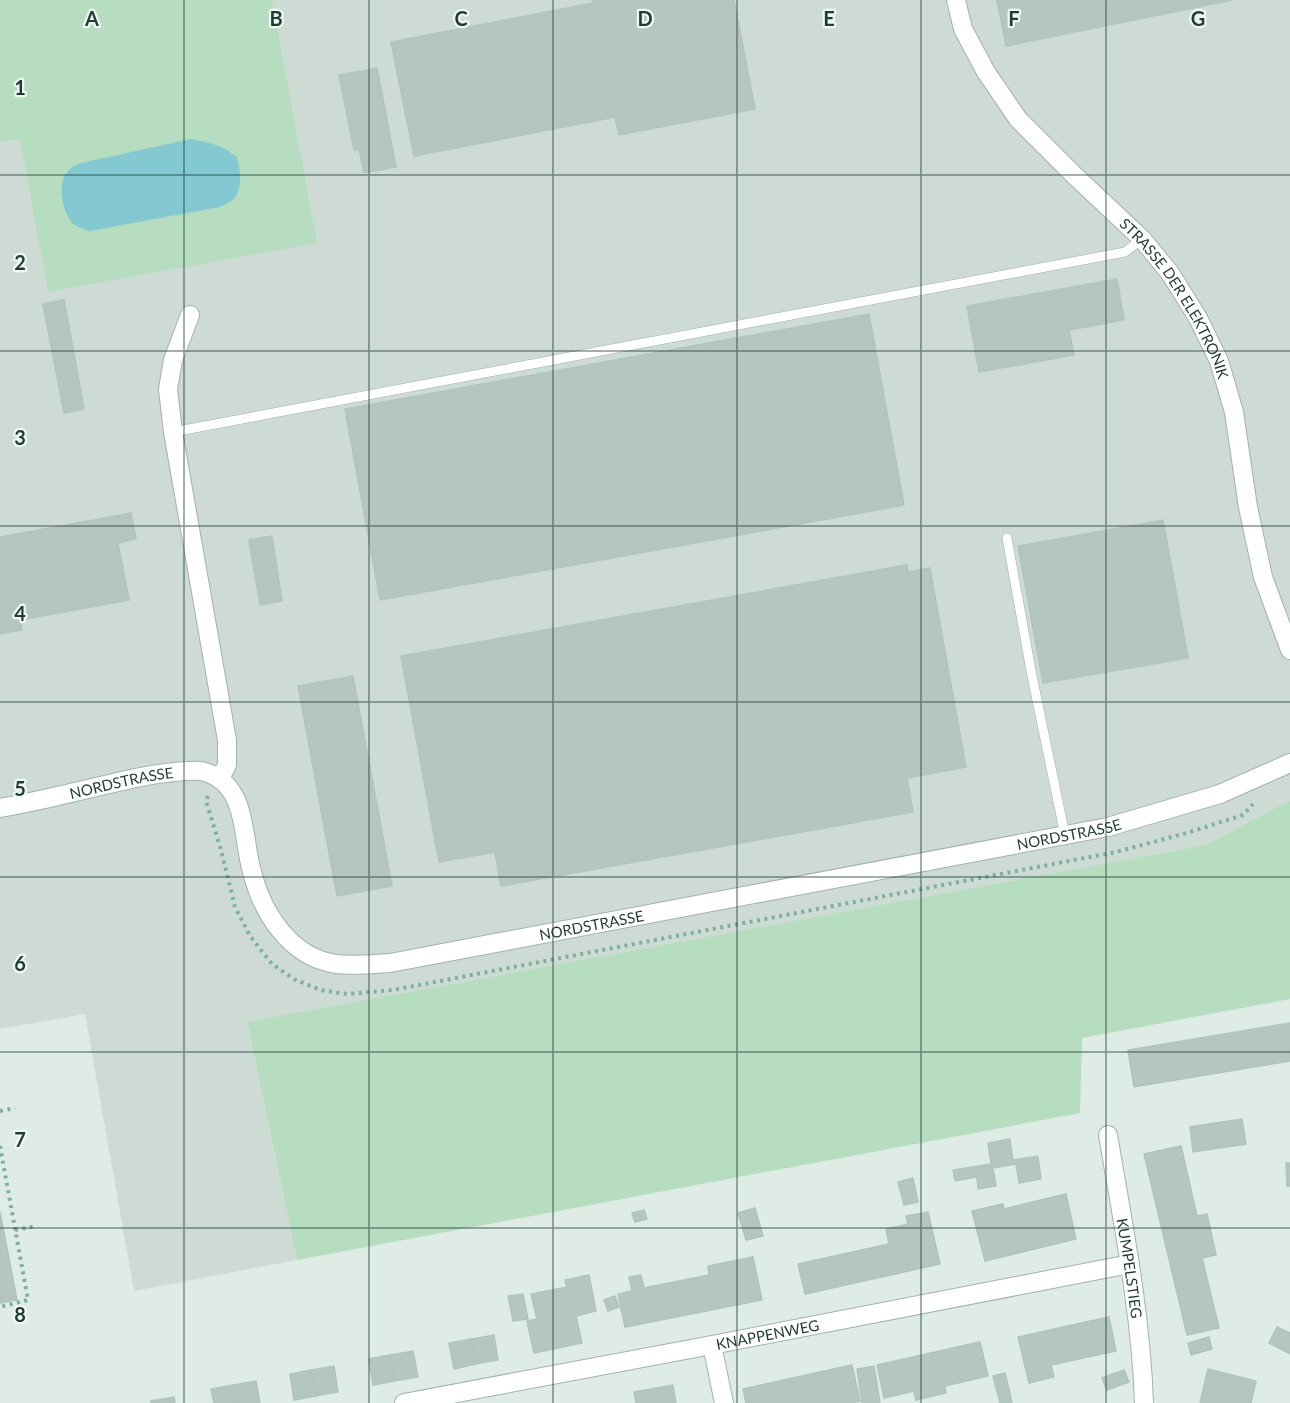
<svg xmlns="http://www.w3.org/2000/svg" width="1290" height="1403" font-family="Lato,sans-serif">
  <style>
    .built { fill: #cddbd4 }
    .green { fill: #b7ddc0 }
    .water { fill: #84c9d2 }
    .building { fill: #b4c6be; stroke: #b1c4bc; stroke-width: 1.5 }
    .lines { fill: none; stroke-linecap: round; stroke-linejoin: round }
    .service-casing { stroke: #a2b3ac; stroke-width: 10 }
    .minor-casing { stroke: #a2b3ac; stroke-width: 20 }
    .path { stroke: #7eb09e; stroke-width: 4; stroke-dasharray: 3 4.5; stroke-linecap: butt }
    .service { stroke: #fff; stroke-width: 9 }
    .minor { stroke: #fff; stroke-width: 18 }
    .grid { fill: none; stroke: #1f3b33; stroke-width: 1.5; stroke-opacity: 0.55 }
    .labels { text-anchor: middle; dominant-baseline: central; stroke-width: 4.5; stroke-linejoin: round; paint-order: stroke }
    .street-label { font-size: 15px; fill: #1f3b33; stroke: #eff7f3 }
    .grid-label { font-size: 20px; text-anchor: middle; font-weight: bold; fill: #1f3b33; stroke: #eff7f3; stroke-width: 4.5; stroke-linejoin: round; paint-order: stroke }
  </style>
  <rect width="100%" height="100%" fill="#dfebe5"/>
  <polygon class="built" points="0,0 1290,0 1290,800 1206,845 247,1023 297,1260 134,1291 85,1014 0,1029"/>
  <g class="green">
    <polygon points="0,0 272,0 317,243 48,292 20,139 0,142"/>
    <polygon points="1290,800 1290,999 1082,1038 1080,1113 297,1260 247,1022 1206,845"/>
  </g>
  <path class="water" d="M191 139C211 143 220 144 237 157 240 168 243 185 236 196 233 201 226 204 220 207L90 231C85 229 76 227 73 224 63 214 57 185 66 174 70 168 75 165 81 163Z"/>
  <g class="building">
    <polygon points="592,0 734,0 755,109 619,135 615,117 414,156 391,42 593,3"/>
    <polygon points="997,0 1232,0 1006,46"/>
    <polygon points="377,68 396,167 364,173 359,149 354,150 339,75"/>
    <polygon points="1117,279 1124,320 1069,330 1074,355 979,372 967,306"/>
    <polygon points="64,300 84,409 64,413 43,304"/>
    <polygon points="869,314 904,505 380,600 345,409"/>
    <polygon points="131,513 136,539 118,543 129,600 20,620 22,630 0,634 0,537"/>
    <polygon points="1163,520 1188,658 1043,683 1018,546"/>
    <polygon points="272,536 282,601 260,605 249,540"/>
    <polygon points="907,565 908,572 930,568 966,767 907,778 913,812 501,886 495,852 439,862 401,656"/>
    <polygon points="353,676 392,886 337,896 298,686"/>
    <polygon points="1290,1023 1290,1061 1134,1087 1128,1050"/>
    <polygon points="1242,1119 1246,1144 1193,1152 1190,1127"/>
    <polygon points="1010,1139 1013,1160 1038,1156 1041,1179 1019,1183 1016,1164 993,1168 996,1186 978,1189 977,1177 955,1181 953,1170 991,1164 988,1143"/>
    <polygon points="1181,1146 1197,1216 1207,1214 1216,1255 1202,1258 1219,1328 1187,1335 1144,1154"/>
    <polygon points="1286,1163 1290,1163 1290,1186 1287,1186"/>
    <polygon points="913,1178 918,1202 904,1205 898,1182"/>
    <polygon points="1066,1194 1076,1239 985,1261 972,1211 1003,1204 1004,1209"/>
    <polygon points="755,1208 763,1236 746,1240 738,1213"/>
    <polygon points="644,1210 647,1219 635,1222 632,1213"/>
    <polygon points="0,1212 17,1300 0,1303"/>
    <polygon points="928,1212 940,1264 805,1294 798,1264 889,1244 886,1229 908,1224 906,1216"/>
    <polygon points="753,1257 762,1300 625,1327 618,1294 632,1291 629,1277 641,1275 644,1288 709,1275 708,1266"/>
    <polygon points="589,1275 596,1311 576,1316 582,1343 534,1353 527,1321 537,1319 531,1294 567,1287 565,1280"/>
    <polygon points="523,1294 528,1319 513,1321 508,1296"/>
    <polygon points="615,1296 619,1307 608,1311 604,1300"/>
    <polygon points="1109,1317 1116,1351 1051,1365 1054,1377 1029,1383 1018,1337"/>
    <polygon points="1277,1327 1290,1333 1290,1354 1269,1343"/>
    <polygon points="494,1335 498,1360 476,1364 471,1339"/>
    <polygon points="1209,1337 1212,1349 1191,1355 1188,1343"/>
    <polygon points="471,1339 476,1364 454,1369 449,1343"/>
    <polygon points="980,1342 988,1376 945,1386 946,1393 916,1400 914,1391 884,1398 877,1365"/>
    <polygon points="413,1351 418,1377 395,1381 390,1355"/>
    <polygon points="390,1355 395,1381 373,1385 369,1359"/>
    <polygon points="852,1365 860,1401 851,1403 746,1403 743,1389"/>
    <polygon points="334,1366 338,1392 316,1396 311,1370"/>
    <polygon points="874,1366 880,1403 862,1403 857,1369"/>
    <polygon points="1208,1369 1256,1381 1251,1403 1200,1403"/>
    <polygon points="311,1370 316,1396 294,1400 290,1374"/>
    <polygon points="1124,1370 1129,1382 1107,1390 1102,1378"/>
    <polygon points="1005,1373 1012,1402 1000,1403 993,1376"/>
    <polygon points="256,1381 260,1403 236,1403 233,1385"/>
    <polygon points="233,1385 236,1403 214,1403 211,1389"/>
    <polygon points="673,1385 676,1403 636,1403 634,1392"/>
    <polygon points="174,1397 175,1403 151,1403 151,1401"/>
  </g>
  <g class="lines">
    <g class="service-casing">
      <g id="service">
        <polyline points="173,432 1125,252 1142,239"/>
        <polyline points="1007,538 1032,676 1065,835"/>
      </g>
    </g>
    <g class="minor-casing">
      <g id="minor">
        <path id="s1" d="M956 0 963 29 986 72 1018 119 1075 176 1142 239 1170 273 1198 318 1219 361 1234 412 1248 507 1263 577 1290 650"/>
        <polyline points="190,315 173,360 168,389 173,432 227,740 227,765 220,778"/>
        <path id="s2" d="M0 808C21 804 42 800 62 795 104 786 145 773 187 771 193 771 200 770 205 772 247 785 242 833 251 868 261 911 289 957 336 964 354 966 372 964 390 963L1108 827 1220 794 1290 763"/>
        <path id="s3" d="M1108 1135C1123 1224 1141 1313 1144 1403"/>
        <polyline points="712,1345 724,1403"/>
        <path id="s4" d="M404 1403 712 1345 1130 1264"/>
      </g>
    </g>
    <g class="path">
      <polyline points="208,796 206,801 221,850 235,907 250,936 272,964 294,979 320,990 347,994 393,990 1116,852 1190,832 1243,815 1253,804"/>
      <polyline points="0,1111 15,1108"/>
      <polyline points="0,1146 28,1300 0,1307"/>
      <polyline points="15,1230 36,1226"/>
    </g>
    <use href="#service" class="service"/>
    <use href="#minor" class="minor"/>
  </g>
  <path class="grid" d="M184 0V1403M369 0V1403M553 0V1403M737 0V1403M921 0V1403M1106 0V1403M0 175H1290M0 351H1290M0 526H1290M0 702H1290M0 877H1290M0 1052H1290M0 1228H1290"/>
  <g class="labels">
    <g class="street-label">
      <text stroke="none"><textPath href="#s1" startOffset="376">STRASSE DER ELEKTRONIK</textPath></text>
      <text stroke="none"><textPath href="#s2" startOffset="124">NORDSTRASSE</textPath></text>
      <text stroke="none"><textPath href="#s2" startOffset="1203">NORDSTRASSE</textPath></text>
      <text stroke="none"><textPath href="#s2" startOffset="717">NORDSTRASSE</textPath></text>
      <text stroke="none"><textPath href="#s3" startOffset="135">KUMPELSTIEG</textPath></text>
      <text stroke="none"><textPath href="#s4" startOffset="370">KNAPPENWEG</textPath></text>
    </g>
  </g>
  <g class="grid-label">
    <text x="92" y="26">A</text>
    <text x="276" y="26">B</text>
    <text x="461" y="26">C</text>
    <text x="645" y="26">D</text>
    <text x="829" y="26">E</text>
    <text x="1014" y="26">F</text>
    <text x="1198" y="26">G</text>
    <text x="20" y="95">1</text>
    <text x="20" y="270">2</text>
    <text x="20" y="445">3</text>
    <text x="20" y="621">4</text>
    <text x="20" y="796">5</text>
    <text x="20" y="971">6</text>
    <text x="20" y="1147">7</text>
    <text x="20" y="1322">8</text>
  </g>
</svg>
